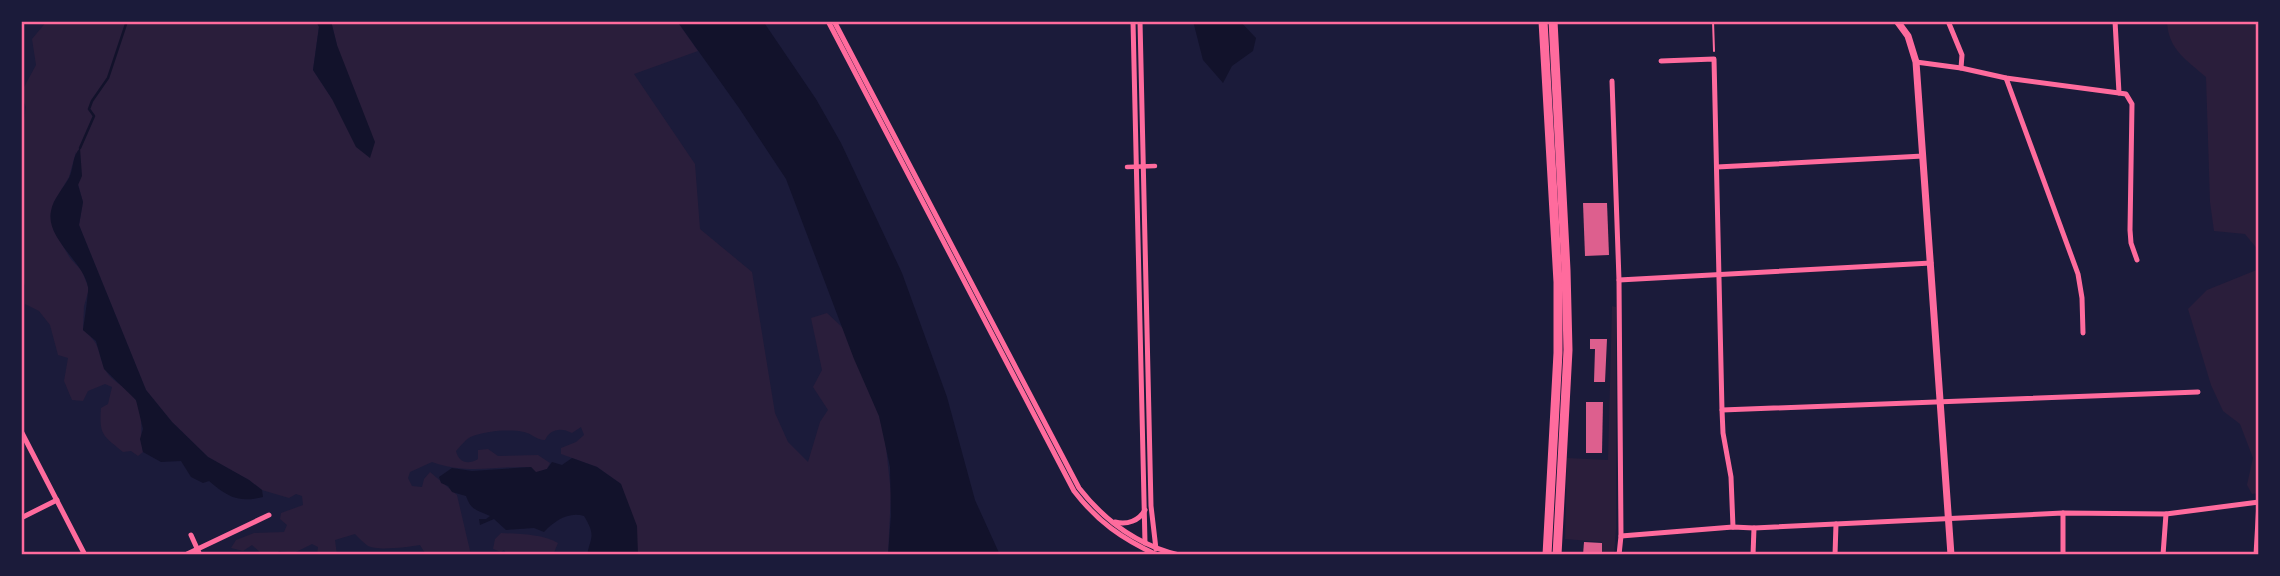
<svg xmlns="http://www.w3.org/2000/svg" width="2280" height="576" font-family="'PT Sans',sans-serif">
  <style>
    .green { fill: #2a1e3b }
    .water { fill: #12122b }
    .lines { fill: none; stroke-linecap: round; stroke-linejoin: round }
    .stream { stroke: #12122b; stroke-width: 2.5 }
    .building { fill: #dd5f8e }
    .path { stroke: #ff6b9d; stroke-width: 2 }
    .pedestrian { stroke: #ff6b9d; stroke-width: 4.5 }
    .minor { stroke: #ff6b9d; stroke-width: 5 }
    .tertiary { stroke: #ff6b9d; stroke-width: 7 }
    .primary { stroke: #ff6b9d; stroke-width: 9 }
    .neatline { fill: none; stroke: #ff6b9d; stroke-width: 2.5 }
  </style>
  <rect width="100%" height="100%" fill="#1b1b3a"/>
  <g class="green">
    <path d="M47 21H316L319 26 313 70 332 99 337 45 331 21H677L698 51 634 74 695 164 700 229 752 272 775 413 788 442 808 462 820 422 828 410 813 387 822 370 811 318 827 313 843 328 879 416 885 438 891 493 888 555H638L621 484 597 467 561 454V448L576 442 584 435 581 427 572 433C561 427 550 429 545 440 536 440 533 434 524 432 509 429 487 431 473 436 466 438 461 446 456 451 459 463 468 465 478 459V450L488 449 498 456 538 455 550 463 547 469 536 473 531 467C494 466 469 475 432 462L410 472 408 478 412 486 422 487 424 479 430 472 457 495 471 555H426L420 545C408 547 378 551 368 546 364 543 359 538 355 534L335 540 337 555H317L318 547 312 544 294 553 279 551 275 555H263L252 545 243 551 231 548 236 540 254 533 284 532 287 525 280 519 281 513 303 505 302 496 296 494 289 498 262 490 249 480 208 457 172 422 146 390 79 225 83 202 78 184 76 152 69 177 54 202 53 229 70 258 82 271 89 289 84 306 83 330C101 345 96 347 104 367 109 381 127 386 135 399 145 415 139 434 143 452L138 456 131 451 123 452C103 435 99 436 101 408L108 404 112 387 105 384 88 391 83 401 72 400 64 381 68 358 58 355 50 325 39 311 25 304V286L21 276V139L26 107 23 100V89L36 65 32 39Z"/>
    <path d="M2167 21H2259V251L2245 234 2214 231 2210 202 2206 77C2187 60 2168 50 2167 21Z"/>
    <polygon points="2259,269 2259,493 2252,494 2247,485 2253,458 2240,424 2223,411 2211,385 2188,309 2207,290"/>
    <polygon points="1612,306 1616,307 1616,529 1614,555 1602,555 1602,542 1565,539 1567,458 1608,460"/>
    <path d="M501 533C518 534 543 534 558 543L553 555H507L504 550 501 552 493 549 495 539Z"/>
  </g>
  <g class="water">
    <polygon points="316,21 331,21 337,45 375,142 370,158 356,147 332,99 313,70 319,27"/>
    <polygon points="677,21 763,21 816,99 841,143 902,273 947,397 975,500 1000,555 888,555 891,515 890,467 879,416 854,359 786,179 739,108"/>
    <polygon points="1193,21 1240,21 1256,38 1253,51 1232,66 1223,83 1203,60"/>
    <path d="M80 148 82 176 78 185 83 202 79 225 146 390 172 422 208 457 249 480 262 490 263 497C238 503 228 497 209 481L203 483 191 477 181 461 161 462 143 452 140 439 143 429 136 400 104 369 96 341 83 330C84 325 89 290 88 287 84 262 45 238 51 211 53 199 63 189 69 178 74 168 72 156 80 148Z"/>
    <path d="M572 458 597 467 621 484 637 526 638 555H587C591 536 596 536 584 516 569 511 554 521 544 532L534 528 506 530 494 519 480 525 479 519H486L490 516C478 510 471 511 466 496L452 492 448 486 441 483 439 477 452 468 472 471 531 467 536 472 547 469 552 462 562 465Z"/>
  </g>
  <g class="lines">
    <polyline class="stream" points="80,148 94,116 89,109 92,101 108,78 127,21"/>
  </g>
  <g class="building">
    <polygon points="1583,203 1607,203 1609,255 1585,256"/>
    <polygon points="1590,339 1607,339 1605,382 1594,382 1595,349 1590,349"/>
    <polygon points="1586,402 1603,402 1602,453 1586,453"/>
    <polygon points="1584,542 1602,543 1602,555 1583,555"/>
  </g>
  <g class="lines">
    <polyline class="path" points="1713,21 1714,51"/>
    <polyline class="pedestrian" points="1127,167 1155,166"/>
    <g class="minor">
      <path d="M828 21 1074 491C1098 522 1121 538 1157 555"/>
      <path d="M834 21 1079 488C1104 520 1137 545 1179 555"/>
      <polyline points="1133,21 1145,543"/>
      <polyline points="1140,21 1151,506 1156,549"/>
      <polyline points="1948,21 1962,55 1961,68"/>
      <polyline points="2115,21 2119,93 2126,94 2132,104 2130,230 2131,243 2137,260"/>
      <polyline points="1661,61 1714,59 1722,410 1723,433 1731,477 1733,527"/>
      <polyline points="1916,62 1961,68 2006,78 2119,93"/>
      <polyline points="2006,78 2078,274 2082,298 2083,333"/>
      <polyline points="1612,81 1619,280 1621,536 1619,555"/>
      <polyline points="1717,167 1923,156"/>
      <polyline points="1619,280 1931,263"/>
      <polyline points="1722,410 2198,392"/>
      <polyline points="21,431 85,555"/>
      <polyline points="21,518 57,500"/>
      <path d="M1115 522C1127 525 1139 521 1145 510"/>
      <polyline points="191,535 200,555"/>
      <polyline points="1621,536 1733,527 1754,528 2063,513 2166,514 2259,502"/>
      <polyline points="185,555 269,515"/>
      <polyline points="1753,555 1754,528"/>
      <polyline points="1835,555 1836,524"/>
      <polyline points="2063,555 2063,513"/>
      <polyline points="2163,555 2166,514"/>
      <polyline points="2256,555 2259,502"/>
    </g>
    <polyline class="tertiary" points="1897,21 1908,36 1916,62 1951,555"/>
    <g class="primary">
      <polyline points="1543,21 1558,282 1558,353 1547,555"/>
      <polyline points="1553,21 1566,270 1568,350 1557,555"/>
    </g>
  </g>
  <rect width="2280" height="576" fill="none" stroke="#1b1b3a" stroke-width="46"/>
  <rect x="23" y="23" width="2234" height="530" class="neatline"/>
</svg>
